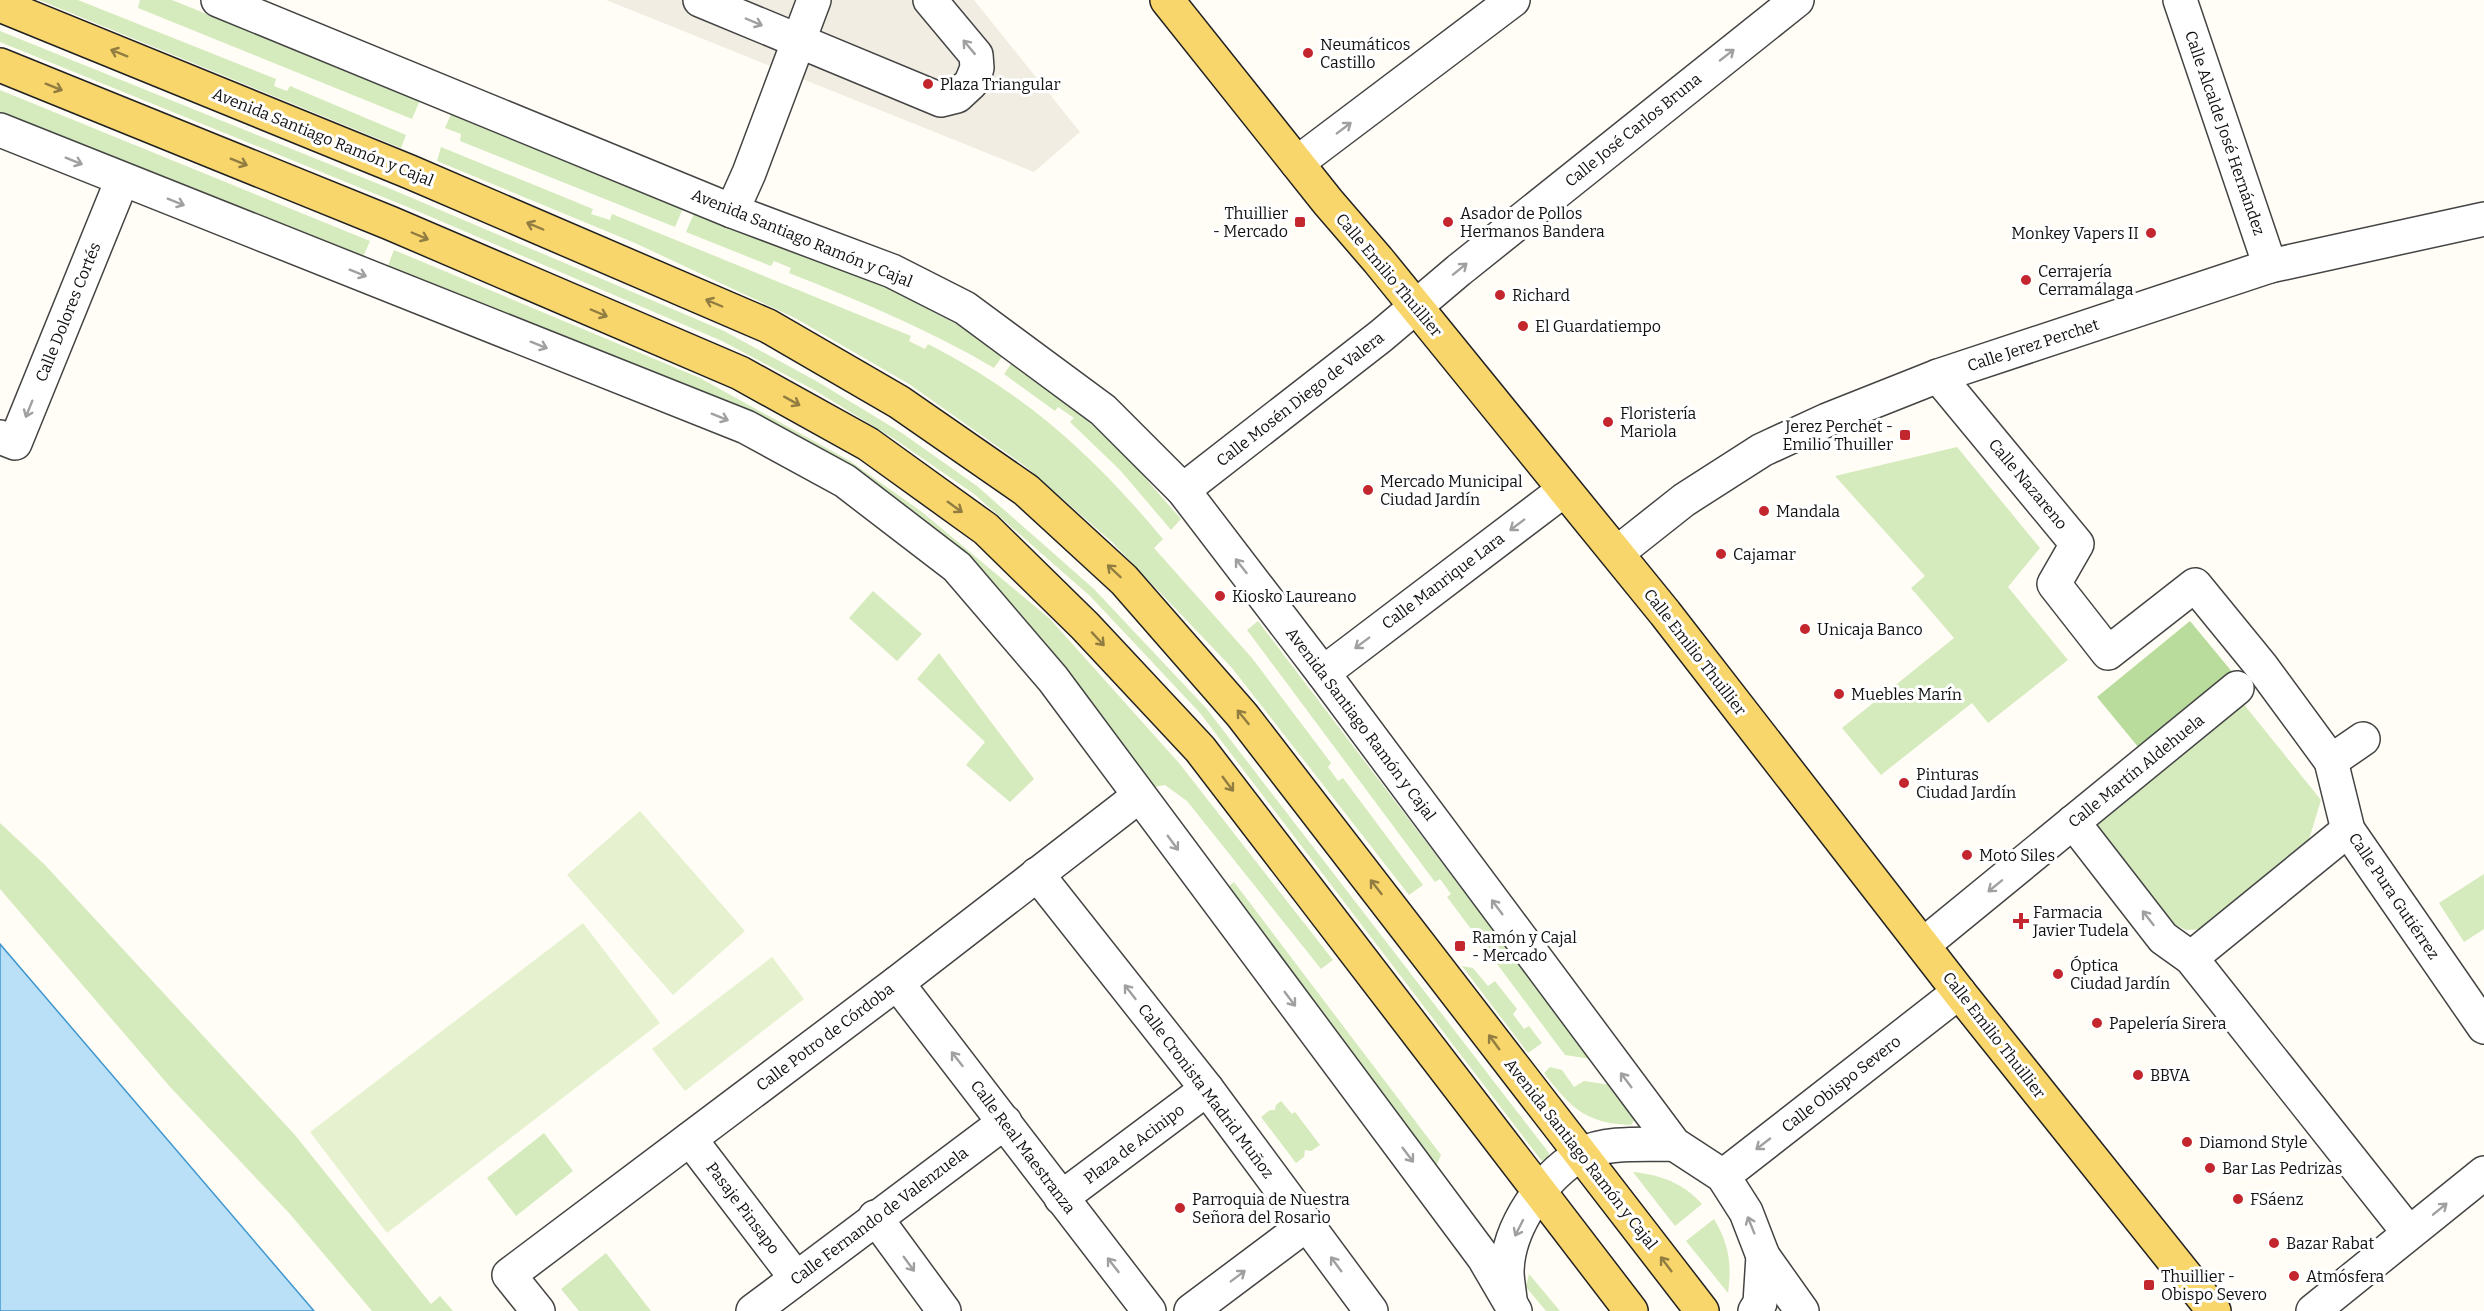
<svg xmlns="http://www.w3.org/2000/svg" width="2484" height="1311" font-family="Bitter,serif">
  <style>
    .green { fill: #d5ebbd }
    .forest { fill: #b9dc9c }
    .pitch { fill: #e6f2cf }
    .plaza { fill: #f1ede2 }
    .water { fill: #b9e0f7; stroke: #3f96cf; stroke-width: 1.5 }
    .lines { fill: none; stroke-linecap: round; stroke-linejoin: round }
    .minor-casing { stroke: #444; stroke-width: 36 }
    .major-casing { stroke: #222; stroke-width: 36 }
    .minor { stroke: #fff; stroke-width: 33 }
    .major { stroke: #f9d66b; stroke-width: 33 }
    .oneway { stroke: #a0a0a0 }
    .oneway2 { stroke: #917d42 }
    .poi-dot { fill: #c4262e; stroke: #fff; stroke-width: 2 }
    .labels { text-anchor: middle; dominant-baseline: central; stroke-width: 6; stroke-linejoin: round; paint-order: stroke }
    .poi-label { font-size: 16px; fill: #111; stroke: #fff; text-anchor: start }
    .street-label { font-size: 16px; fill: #111; stroke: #fff }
  </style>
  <rect width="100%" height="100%" fill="#fffdf5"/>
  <g class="green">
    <polygon points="39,0 78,0 276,79 274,86 287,91 290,86 406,135 401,148"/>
    <polygon points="140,0 172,0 420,100 412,119 138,8"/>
    <polygon points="0,31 391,189 724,331 818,382 902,433 977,486 1094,589 1206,708 1549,1153 1547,1161 1541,1160 1200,713 1090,596 974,494 896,440 816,391 722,341 410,208 0,42"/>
    <polygon points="0,90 370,241 360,264 0,118"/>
    <polygon points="452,112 684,206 675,227 460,141 461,134 445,128"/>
    <path d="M441 147 593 209 591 214 610 220 612 214 911 336 909 341 925 349 928 344C1027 395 1092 454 1163 539L1154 548 1252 658 1331 763 1328 767 1338 781 1343 778 1423 885 1409 895 1232 668 1112 542 1025 466 909 384 795 318 635 243 437 161Z"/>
    <path d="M695 211 887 288 956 324 1004 354 994 368C928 329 860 301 789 273L791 268 774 261 771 266 686 232Z"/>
    <polygon points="394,250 700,378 850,461 922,512 1050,619 1179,763 1333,960 1321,969 1187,801 1165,785 1147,788 916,521 385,273"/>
    <polygon points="1013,361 1084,417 1139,471 1181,519 1171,530 1120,470 1070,422 1074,418 1058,407 1055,411 1004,374"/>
    <polygon points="1957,447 2040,548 2008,587 2068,660 1988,723 1972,703 1881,775 1842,728 1954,638 1911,588 1925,576 1835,476"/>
    <polygon points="873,591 922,634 897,661 849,618"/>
    <polygon points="1258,621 1591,1059 1565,1055 1447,897 1451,894 1440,879 1435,882 1247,630"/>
    <polygon points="939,653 1034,779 1010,802 966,765 985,742 917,679"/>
    <polygon points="2242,702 2321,800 2307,846 2204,929 2186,930 2169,922 2091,822"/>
    <polygon points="0,823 45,865 295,1135 431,1304 440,1296 453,1311 372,1311 289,1213 171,1088 0,889"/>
    <polygon points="2484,874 2484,929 2464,942 2439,903"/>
    <polygon points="1234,882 1441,1155 1435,1169 1223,891"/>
    <polygon points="1462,966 1473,968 1488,986 1495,981 1517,1009 1513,1014 1524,1029 1529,1026 1542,1043 1528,1053"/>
    <path d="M1550 1067 1562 1070 1574 1087 1584 1081 1611 1085 1635 1119 1631 1125C1586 1124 1570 1107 1544 1073Z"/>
    <polygon points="1281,1101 1292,1114 1295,1112 1320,1145 1311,1151 1305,1150 1304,1157 1296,1163 1261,1117 1270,1110 1275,1110 1276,1105"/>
    <polygon points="544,1133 573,1171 516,1216 487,1178"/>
    <path d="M1633 1172C1661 1175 1683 1183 1702 1204L1675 1226Z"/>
    <path d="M1714 1219C1729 1244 1732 1265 1728 1293L1686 1241Z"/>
    <polygon points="606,1253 651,1311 579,1311 561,1289"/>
    <polygon points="1529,1274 1560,1311 1546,1311 1526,1287"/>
  </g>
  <polygon class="forest" points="2190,621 2233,673 2139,748 2097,697"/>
  <g class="pitch">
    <polygon points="640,811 745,931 673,995 567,875"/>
    <polygon points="583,923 660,1023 387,1233 310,1132"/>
    <polygon points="772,957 804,999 685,1091 652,1049"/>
  </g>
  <polygon class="plaza" points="606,0 974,0 1080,132 1034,172"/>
  <polygon class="water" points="0,944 314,1311 0,1311"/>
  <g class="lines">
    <g class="minor-casing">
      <g id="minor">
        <polyline points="218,0 732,211 892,271 965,308 1103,410 1183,490 1323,673 1674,1144 1723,1176 1746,1212 1763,1256 1802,1311"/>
        <polyline points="700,0 941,100 957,96 971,83 977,68 976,55 930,0"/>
        <polyline points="2180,0 2270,266"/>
        <polyline points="0,130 746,427 845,481 957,567 1053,679 1484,1258 1515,1311"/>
        <polyline points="1297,163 1513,0"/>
        <polyline points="732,211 749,173 814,0"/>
        <polyline points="1938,376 2077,544 2054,584 2108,653 2195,585 2262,667 2331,761 2348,830 2484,1027"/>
        <polyline points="0,437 15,443 122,180"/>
        <polyline points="1183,490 1381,336 1459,270 1797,0"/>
        <polyline points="1617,553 1684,500 1762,450 1827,420 1938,376 2270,266 2484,219"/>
        <polyline points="1323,673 1564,490"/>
        <polyline points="2331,761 2363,739"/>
        <polyline points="2073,822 2163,938 2191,958 2409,1233"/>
        <polyline points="1037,874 1207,1089 1371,1311"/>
        <polyline points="1923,945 2237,688"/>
        <polyline points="2191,958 2348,830"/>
        <polyline points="897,983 1149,1311"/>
        <polyline points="690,1139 796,1278"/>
        <polyline points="1723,1176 1959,992"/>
        <polyline points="1061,1198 1207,1089"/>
        <polyline points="875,1217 944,1311"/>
        <path d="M1510 1299C1509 1289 1507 1280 1507 1271 1508 1227 1544 1175 1582 1154 1608 1141 1646 1145 1674 1144"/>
        <polyline points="538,1311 509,1275 897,983 1139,796"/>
        <polyline points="753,1311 1005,1122"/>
        <polyline points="1191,1311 1307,1224"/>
        <polyline points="1755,1311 1760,1303 1763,1256"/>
        <polyline points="2313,1311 2484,1173"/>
      </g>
    </g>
    <g class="major-casing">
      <g id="major">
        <polyline points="1167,0 1328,202 1378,260 1665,613 1959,992 2214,1311"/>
        <polyline points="0,5 410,172 768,326 899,402 1026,490 1124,580 1242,715 1702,1311"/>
        <polyline points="0,65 390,223 740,373 868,444 986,529 1085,626 1200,749 1631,1311"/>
      </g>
    </g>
    <use href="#minor" class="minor"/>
    <use href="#major" class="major"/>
  </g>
  <defs><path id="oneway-shaft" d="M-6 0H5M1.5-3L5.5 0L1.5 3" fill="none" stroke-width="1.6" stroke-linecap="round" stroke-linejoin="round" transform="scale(1.5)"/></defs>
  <g class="oneway">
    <use href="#oneway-shaft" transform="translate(754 22) rotate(23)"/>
    <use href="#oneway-shaft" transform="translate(969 47) rotate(-130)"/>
    <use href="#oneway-shaft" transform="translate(1727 55) rotate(-38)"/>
    <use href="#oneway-shaft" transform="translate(1344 128) rotate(-37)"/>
    <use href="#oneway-shaft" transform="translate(74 161) rotate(22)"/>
    <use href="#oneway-shaft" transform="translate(176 202) rotate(22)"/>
    <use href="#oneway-shaft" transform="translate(1460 269) rotate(-39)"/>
    <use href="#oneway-shaft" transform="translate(358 273) rotate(22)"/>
    <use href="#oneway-shaft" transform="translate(539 345) rotate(22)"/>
    <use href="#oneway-shaft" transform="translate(29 409) rotate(112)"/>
    <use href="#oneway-shaft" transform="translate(720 417) rotate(22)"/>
    <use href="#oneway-shaft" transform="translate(1517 525) rotate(143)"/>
    <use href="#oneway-shaft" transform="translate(1241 566) rotate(-128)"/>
    <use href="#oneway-shaft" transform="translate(1362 643) rotate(143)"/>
    <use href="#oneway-shaft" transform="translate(1173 843) rotate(54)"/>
    <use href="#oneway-shaft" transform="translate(1995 886) rotate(141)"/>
    <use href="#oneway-shaft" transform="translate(1497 907) rotate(-127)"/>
    <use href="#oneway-shaft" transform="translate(2148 918) rotate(-128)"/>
    <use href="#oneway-shaft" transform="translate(1130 992) rotate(-128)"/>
    <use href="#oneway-shaft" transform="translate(1290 999) rotate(53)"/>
    <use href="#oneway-shaft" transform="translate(957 1059) rotate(-128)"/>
    <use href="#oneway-shaft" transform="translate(1626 1080) rotate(-127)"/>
    <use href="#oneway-shaft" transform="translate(1763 1144) rotate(142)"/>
    <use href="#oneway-shaft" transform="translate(1408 1155) rotate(53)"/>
    <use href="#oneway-shaft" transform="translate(2440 1209) rotate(-39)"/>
    <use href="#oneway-shaft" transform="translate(1751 1225) rotate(-112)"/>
    <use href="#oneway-shaft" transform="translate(1519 1228) rotate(117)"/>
    <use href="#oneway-shaft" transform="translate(909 1264) rotate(54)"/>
    <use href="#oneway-shaft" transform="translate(1336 1264) rotate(-126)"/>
    <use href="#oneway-shaft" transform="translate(1113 1265) rotate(-128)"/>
    <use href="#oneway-shaft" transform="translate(1238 1276) rotate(-37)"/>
  </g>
  <g class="oneway2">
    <use href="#oneway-shaft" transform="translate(119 53) rotate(-158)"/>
    <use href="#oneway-shaft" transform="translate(54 87) rotate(22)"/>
    <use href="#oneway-shaft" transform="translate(239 162) rotate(22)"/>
    <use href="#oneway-shaft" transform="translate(535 226) rotate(-157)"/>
    <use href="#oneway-shaft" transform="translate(420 236) rotate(23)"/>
    <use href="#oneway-shaft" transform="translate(714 303) rotate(-157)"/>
    <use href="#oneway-shaft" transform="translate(599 313) rotate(23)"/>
    <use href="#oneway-shaft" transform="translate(792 401) rotate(29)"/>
    <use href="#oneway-shaft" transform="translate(955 507) rotate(36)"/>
    <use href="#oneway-shaft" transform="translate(1114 571) rotate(-137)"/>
    <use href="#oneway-shaft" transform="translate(1098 639) rotate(47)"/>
    <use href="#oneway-shaft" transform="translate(1243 717) rotate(-129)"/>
    <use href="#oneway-shaft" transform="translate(1228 784) rotate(53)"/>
    <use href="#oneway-shaft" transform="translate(1376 887) rotate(-128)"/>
    <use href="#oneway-shaft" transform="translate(1494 1042) rotate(-126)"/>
    <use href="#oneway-shaft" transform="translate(1666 1264) rotate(-127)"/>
  </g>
  <g class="poi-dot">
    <circle cx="1308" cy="53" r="6"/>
    <circle cx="928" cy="84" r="6"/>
    <rect x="1294" y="216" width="12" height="12" rx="3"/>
    <circle cx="1448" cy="222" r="6"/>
    <circle cx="2151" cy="233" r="6"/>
    <circle cx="2026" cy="280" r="6"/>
    <circle cx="1500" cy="295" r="6"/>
    <circle cx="1523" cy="326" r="6"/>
    <circle cx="1608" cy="422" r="6"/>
    <rect x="1899" y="429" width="12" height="12" rx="3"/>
    <circle cx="1368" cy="490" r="6"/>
    <circle cx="1764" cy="511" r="6"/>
    <circle cx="1721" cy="554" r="6"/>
    <circle cx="1220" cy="596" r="6"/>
    <circle cx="1805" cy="629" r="6"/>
    <circle cx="1839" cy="694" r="6"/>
    <circle cx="1904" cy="783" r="6"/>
    <circle cx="1967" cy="855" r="6"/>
    <path d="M2018 912h6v6h6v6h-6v6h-6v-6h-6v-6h6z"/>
    <rect x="1454" y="940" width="12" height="12" rx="3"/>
    <circle cx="2058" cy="974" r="6"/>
    <circle cx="2097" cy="1023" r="6"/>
    <circle cx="2138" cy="1075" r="6"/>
    <circle cx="2187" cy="1142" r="6"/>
    <circle cx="2210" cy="1168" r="6"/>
    <circle cx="2238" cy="1199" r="6"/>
    <circle cx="1180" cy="1208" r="6"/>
    <circle cx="2274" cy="1243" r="6"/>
    <circle cx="2294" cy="1276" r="6"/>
    <rect x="2143" y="1279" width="12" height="12" rx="3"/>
  </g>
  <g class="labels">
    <g class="poi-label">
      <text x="1320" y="44">Neumáticos<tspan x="1320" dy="18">Castillo</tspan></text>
      <text x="940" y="84">Plaza Triangular</text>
      <text x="1288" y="213" text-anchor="end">Thuillier<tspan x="1288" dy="18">- Mercado</tspan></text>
      <text x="1460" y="213">Asador de Pollos<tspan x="1460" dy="18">Hermanos Bandera</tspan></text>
      <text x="2139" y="233" text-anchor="end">Monkey Vapers II</text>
      <text x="2038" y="271">Cerrajería<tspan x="2038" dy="18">Cerramálaga</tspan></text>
      <text x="1512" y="295">Richard</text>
      <text x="1535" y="326">El Guardatiempo</text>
      <text x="1620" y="413">Floristería<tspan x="1620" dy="18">Mariola</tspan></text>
      <text x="1893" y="426" text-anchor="end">Jerez Perchet -<tspan x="1893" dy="18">Emilio Thuiller</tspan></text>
      <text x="1380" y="481">Mercado Municipal<tspan x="1380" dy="18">Ciudad Jardín</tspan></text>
      <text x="1776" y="511">Mandala</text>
      <text x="1733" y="554">Cajamar</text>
      <text x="1232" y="596">Kiosko Laureano</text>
      <text x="1817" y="629">Unicaja Banco</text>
      <text x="1851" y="694">Muebles Marín</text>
      <text x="1916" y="774">Pinturas<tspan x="1916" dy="18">Ciudad Jardín</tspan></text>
      <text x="1979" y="855">Moto Siles</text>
      <text x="2033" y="912">Farmacia<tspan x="2033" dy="18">Javier Tudela</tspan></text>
      <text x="1472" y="937">Ramón y Cajal<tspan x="1472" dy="18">- Mercado</tspan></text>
      <text x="2070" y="965">Óptica<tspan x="2070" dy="18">Ciudad Jardín</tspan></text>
      <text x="2109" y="1023">Papelería Sirera</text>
      <text x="2150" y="1075">BBVA</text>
      <text x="2199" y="1142">Diamond Style</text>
      <text x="2222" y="1168">Bar Las Pedrizas</text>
      <text x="1192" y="1199">Parroquia de Nuestra<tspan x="1192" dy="18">Señora del Rosario</tspan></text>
      <text x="2250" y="1199">FSáenz</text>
      <text x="2286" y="1243">Bazar Rabat</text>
      <text x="2161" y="1276">Thuillier -<tspan x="2161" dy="18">Obispo Severo</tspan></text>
      <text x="2306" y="1276">Atmósfera</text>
    </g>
    <g class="street-label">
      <text transform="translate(1633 130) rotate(-39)">Calle José Carlos Bruna</text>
      <text transform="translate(2225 133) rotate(71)">Calle Alcalde José Hernández</text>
      <text transform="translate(323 137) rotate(22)">Avenida Santiago Ramón y Cajal</text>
      <text transform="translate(802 238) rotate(22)">Avenida Santiago Ramón y Cajal</text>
      <text transform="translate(1389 275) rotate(50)">Calle Emilio Thuillier</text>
      <text transform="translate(68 312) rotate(-68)">Calle Dolores Cortés</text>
      <text transform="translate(2033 345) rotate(-18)">Calle Jerez Perchet</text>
      <text transform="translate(1300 399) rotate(-38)">Calle Mosén Diego de Valera</text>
      <text transform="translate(2028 484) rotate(50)">Calle Nazareno</text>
      <text transform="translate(1443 581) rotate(-37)">Calle Manrique Lara</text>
      <text transform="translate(1695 652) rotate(52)">Calle Emilio Thuillier</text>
      <text transform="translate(1361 724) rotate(53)">Avenida Santiago Ramón y Cajal</text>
      <text transform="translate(2136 771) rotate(-39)">Calle Martín Aldehuela</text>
      <text transform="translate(2394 896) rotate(56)">Calle Pura Gutiérrez</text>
      <text transform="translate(1994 1035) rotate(52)">Calle Emilio Thuillier</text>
      <text transform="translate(825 1037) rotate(-37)">Calle Potro de Córdoba</text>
      <text transform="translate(1841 1084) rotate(-38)">Calle Obispo Severo</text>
      <text transform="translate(1206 1091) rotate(53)">Calle Cronista Madrid Muñoz</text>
      <text transform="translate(1134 1144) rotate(-37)">Plaza de Acinipo</text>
      <text transform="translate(1023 1147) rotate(53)">Calle Real Maestranza</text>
      <text transform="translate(1581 1154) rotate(52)">Avenida Santiago Ramón y Cajal</text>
      <text transform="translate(743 1208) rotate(53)">Pasaje Pinsapo</text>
      <text transform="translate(879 1216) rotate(-37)">Calle Fernando de Valenzuela</text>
    </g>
  </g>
</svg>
